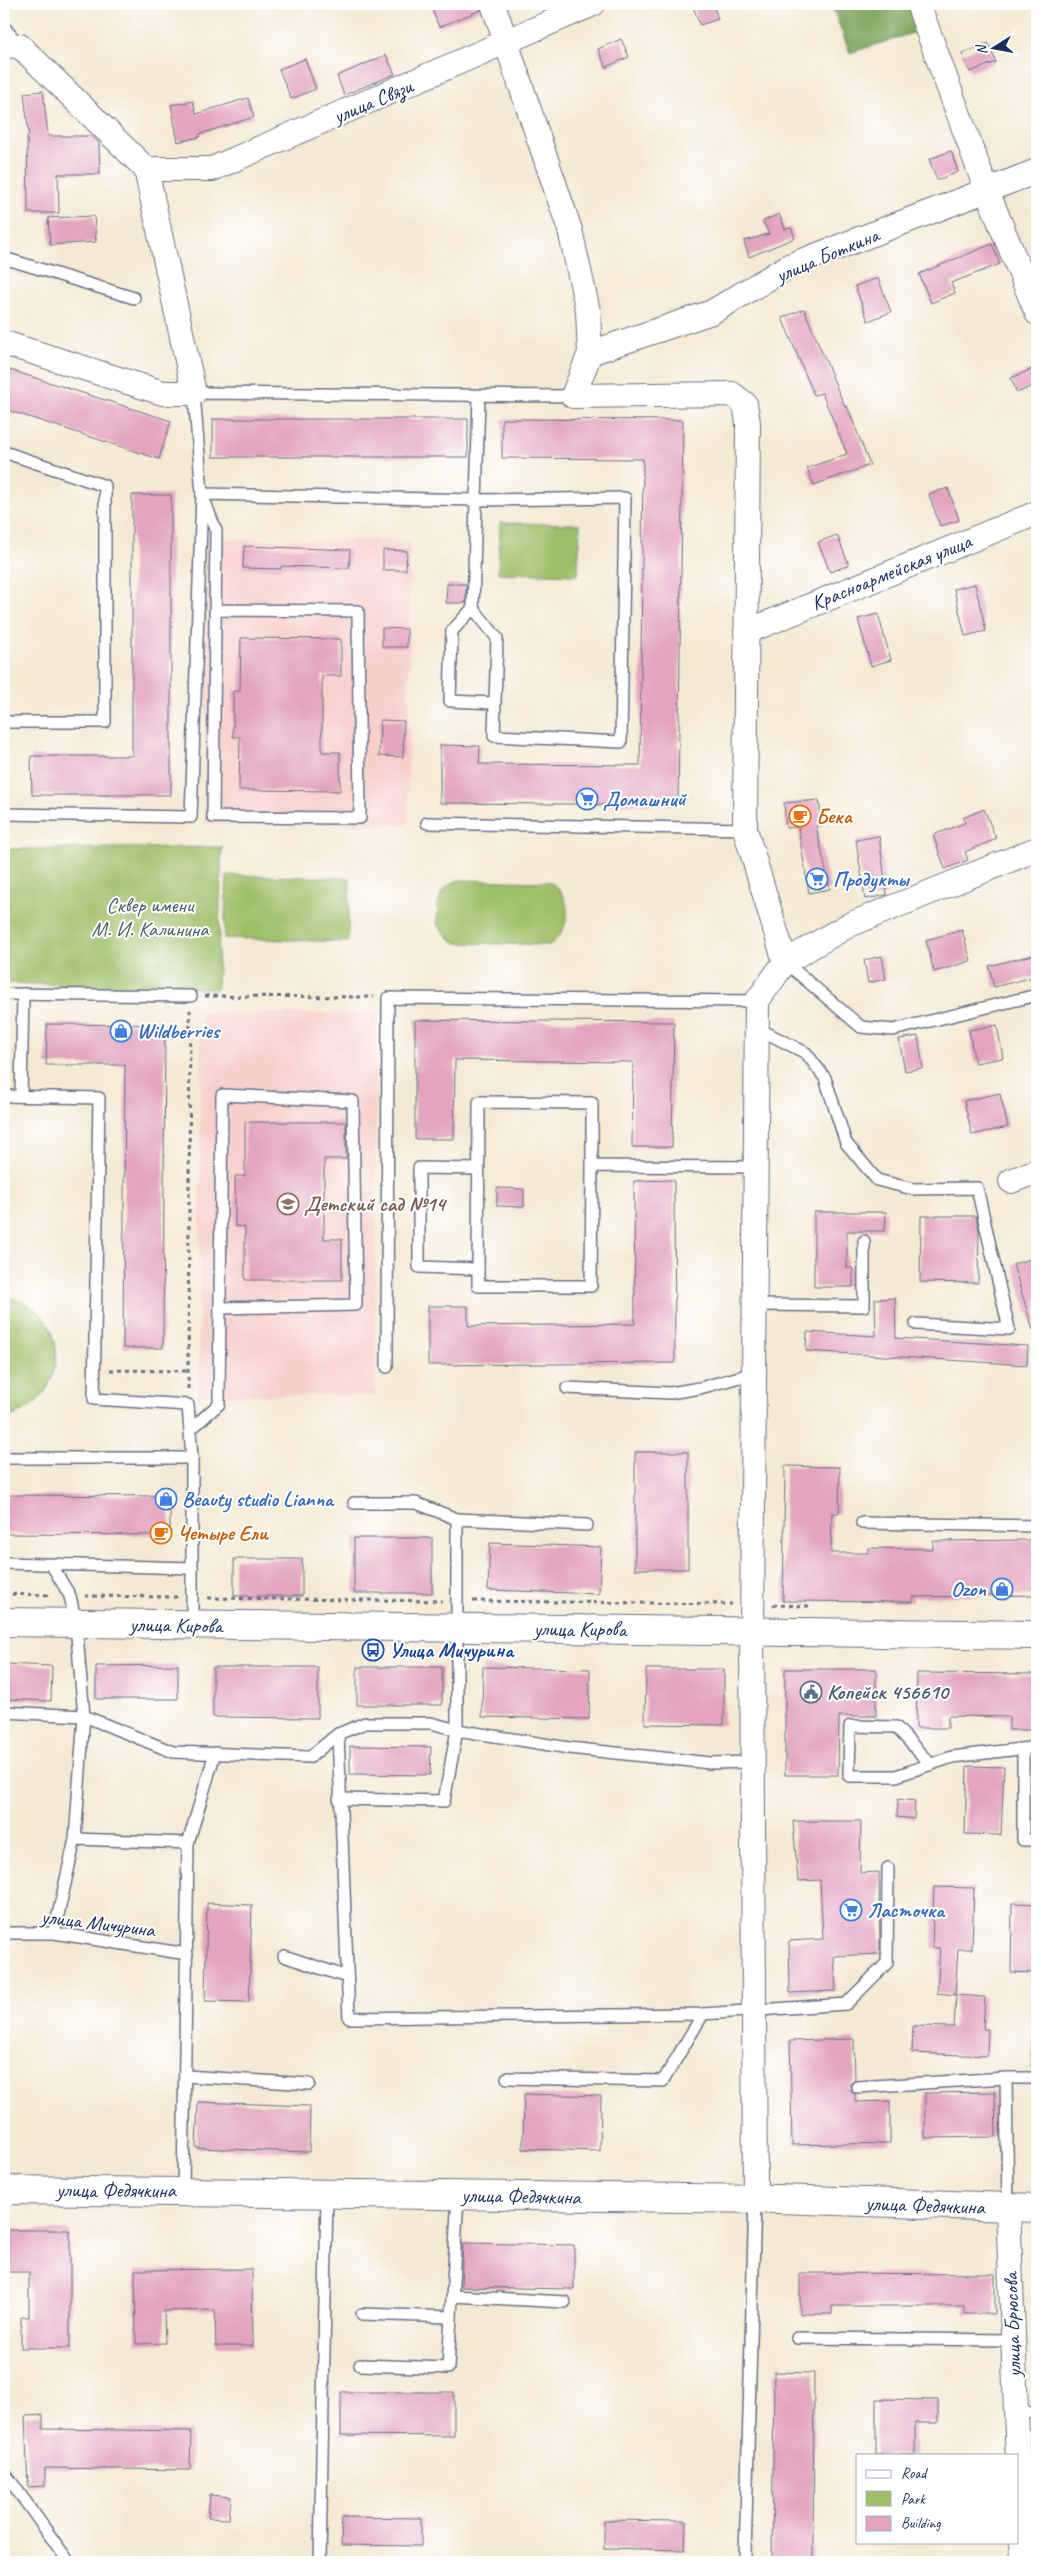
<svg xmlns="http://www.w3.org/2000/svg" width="1041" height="2566" font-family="Caveat,sans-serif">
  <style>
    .built { fill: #f7d0cc }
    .green { fill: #9ebf68; stroke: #5c7763 }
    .forest { fill: #7ea65c; stroke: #4c6a5d }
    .building { fill: #e3a4bf }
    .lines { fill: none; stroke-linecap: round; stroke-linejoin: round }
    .lane-casing { stroke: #677087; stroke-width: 14 }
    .street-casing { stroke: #677087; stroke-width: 26 }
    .secondary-casing { stroke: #677087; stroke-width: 30 }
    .path { stroke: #677087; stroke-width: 3; stroke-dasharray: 4 4; stroke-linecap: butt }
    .lane { stroke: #fff; stroke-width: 11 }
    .street { stroke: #fff; stroke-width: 24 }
    .secondary { stroke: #fff; stroke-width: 28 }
    .labels { text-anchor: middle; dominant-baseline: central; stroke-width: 4; stroke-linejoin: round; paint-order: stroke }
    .street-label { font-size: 21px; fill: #1b2f5e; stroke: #fff }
    .shop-label { font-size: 21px; font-weight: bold; fill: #366cbe; stroke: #fff; text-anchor: start }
    .food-label { font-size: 21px; font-weight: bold; fill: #c56008; stroke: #fff; text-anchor: start }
    .park-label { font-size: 21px; fill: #496162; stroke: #fff }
    .education-label { font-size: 21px; font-weight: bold; fill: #785e54; stroke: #fff; text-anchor: start }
    .transit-label { font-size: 21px; font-weight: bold; fill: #164399; stroke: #fff; text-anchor: start }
    .service-label { font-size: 21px; font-weight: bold; fill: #4e5e75; stroke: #fff; text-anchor: start }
  </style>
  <rect width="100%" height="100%" fill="#fff"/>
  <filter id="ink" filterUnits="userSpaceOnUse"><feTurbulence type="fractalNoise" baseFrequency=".02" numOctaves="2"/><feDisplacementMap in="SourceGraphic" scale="10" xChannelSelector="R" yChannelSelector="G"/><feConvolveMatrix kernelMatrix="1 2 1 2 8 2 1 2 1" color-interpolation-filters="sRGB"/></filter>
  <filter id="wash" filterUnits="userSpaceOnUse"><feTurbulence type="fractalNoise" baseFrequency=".0096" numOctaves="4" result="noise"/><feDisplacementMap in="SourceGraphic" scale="20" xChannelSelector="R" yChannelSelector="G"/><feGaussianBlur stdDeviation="1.12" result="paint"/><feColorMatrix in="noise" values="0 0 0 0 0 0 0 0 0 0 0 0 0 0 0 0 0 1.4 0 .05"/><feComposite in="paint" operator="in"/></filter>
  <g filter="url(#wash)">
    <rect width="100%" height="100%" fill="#f4e9d2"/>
    <g class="built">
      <polygon points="207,539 410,541 408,825 204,823"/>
      <polygon points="201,1013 376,1014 375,1396 199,1395"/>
    </g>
    <g class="green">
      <polygon points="500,523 580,524 578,575 498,573"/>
      <polygon points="222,847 217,989 4,983 4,849"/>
      <polygon points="227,875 350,878 348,942 224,938"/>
      <path d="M458 880 550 882C574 897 572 930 549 945L457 943 449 938 437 924C438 903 437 889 458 880Z"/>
      <path d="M4 1297C74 1304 73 1404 4 1418Z"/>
    </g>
    <g class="forest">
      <polygon points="831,4 909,4 919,31 850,53"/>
      <polygon points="1037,1998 1037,2069 1032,2069"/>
    </g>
    <g id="blocks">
      <g class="building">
        <polygon points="430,4 480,4 481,10 439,27"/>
        <polygon points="692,4 713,4 718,19 700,25"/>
        <polygon points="621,39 629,57 606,67 598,49"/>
        <polygon points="988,43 996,62 970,72 962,54"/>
        <polygon points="386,55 395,74 344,95 337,76"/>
        <polygon points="305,59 316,89 291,99 279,69"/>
        <polygon points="43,91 48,136 92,136 99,143 100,174 58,174 59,213 28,213 27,136 29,136 24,93"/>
        <polygon points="248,98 254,117 200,134 200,137 178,142 171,105 193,101 196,114"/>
        <polygon points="951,151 958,172 937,180 929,159"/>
        <polygon points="779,214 785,229 791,228 795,238 749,257 744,241 769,234 763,221"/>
        <polygon points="94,216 96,242 50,245 48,218"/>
        <polygon points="992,244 1000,264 951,283 955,293 931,303 919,274"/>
        <polygon points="878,278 891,312 868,321 855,286"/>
        <polygon points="804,309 845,407 847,406 870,465 814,485 807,468 847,454 822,393 814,395 782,318"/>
        <polygon points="1037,367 1037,384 1017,393 1011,378"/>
        <polygon points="4,368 171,421 159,459 4,409"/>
        <rect x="213" y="419" width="255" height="38"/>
        <polygon points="502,419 683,420 678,805 440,803 440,745 480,746 479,764 640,765 643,459 502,458"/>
        <polygon points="948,488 959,520 940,526 929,494"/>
        <polygon points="132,495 171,495 171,795 32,795 31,756 132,756"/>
        <polygon points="837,535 849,565 830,572 818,542"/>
        <polygon points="244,546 350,550 349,568 281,566 281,569 243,568"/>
        <polygon points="383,550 407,551 406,570 383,570"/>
        <polygon points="447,584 466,584 466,603 446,603"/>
        <polygon points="975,584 986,631 965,636 954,589"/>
        <polygon points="878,614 891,660 871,666 858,619"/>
        <polygon points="382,628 407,629 407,647 382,647"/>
        <polygon points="241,638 341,639 341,676 322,676 322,752 340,752 340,791 239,790 240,737 233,737 233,691 240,691"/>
        <polygon points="380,720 404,721 403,757 379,756"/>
        <polygon points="819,800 822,825 816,826 830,889 809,893 798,827 786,828 784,803"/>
        <polygon points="984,809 996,839 965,852 968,860 945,869 933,835 965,823 963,818"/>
        <polygon points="879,836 887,895 865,899 856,840"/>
        <polygon points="962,930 971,961 934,972 926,940"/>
        <polygon points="1037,954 1037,976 994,987 989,966"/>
        <polygon points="882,956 886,979 868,983 864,960"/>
        <polygon points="415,1020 674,1022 672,1147 632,1147 633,1062 455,1060 454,1139 415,1139"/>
        <polygon points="47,1024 165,1025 163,1348 123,1348 125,1065 46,1065"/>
        <polygon points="997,1025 1003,1058 975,1063 969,1030"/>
        <polygon points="918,1036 923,1068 905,1071 899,1039"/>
        <polygon points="1000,1093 1008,1127 972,1135 964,1101"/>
        <polygon points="245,1122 346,1122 346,1159 324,1159 324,1239 342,1239 342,1280 245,1280 245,1227 235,1226 235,1176 245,1176"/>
        <polygon points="674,1180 675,1363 428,1365 428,1306 468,1306 468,1326 635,1324 634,1181"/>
        <polygon points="497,1188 524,1189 524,1207 497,1206"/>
        <polygon points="814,1212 886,1212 885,1231 847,1231 847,1268 853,1268 853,1287 814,1287"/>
        <polygon points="921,1216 976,1216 979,1230 978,1283 920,1282"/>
        <polygon points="1037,1257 1037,1330 1033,1330 1013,1264"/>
        <polygon points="895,1298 896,1338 1028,1346 1027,1365 806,1351 807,1332 876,1336 875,1299"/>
        <rect x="635" y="1452" width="53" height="117"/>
        <polygon points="785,1466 840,1467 839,1513 832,1513 831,1553 868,1553 868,1548 933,1549 933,1541 1037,1540 1037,1595 913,1597 913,1602 783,1601"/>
        <polygon points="4,1495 170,1496 170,1535 4,1534"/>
        <rect x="354" y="1538" width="78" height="55"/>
        <polygon points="490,1543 601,1547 599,1594 488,1590"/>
        <rect x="234" y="1559" width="68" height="37"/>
        <polygon points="4,1664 52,1666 51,1701 4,1699"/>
        <polygon points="178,1665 178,1699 96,1699 96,1666"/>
        <polygon points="213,1667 318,1667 318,1718 213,1717"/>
        <rect x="357" y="1667" width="85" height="38"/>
        <polygon points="483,1667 590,1669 589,1719 482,1717"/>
        <polygon points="646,1669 724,1669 724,1725 645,1724"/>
        <polygon points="785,1669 876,1669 876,1716 839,1716 838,1775 785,1775"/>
        <polygon points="917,1673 1037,1674 1037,1730 1009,1730 1009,1717 948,1716 948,1728 916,1728"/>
        <polygon points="350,1746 431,1747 430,1775 350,1774"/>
        <polygon points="967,1766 1004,1767 1001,1835 965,1834"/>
        <polygon points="898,1799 915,1801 914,1819 897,1817"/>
        <polygon points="793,1821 861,1821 860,1873 879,1872 880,1954 834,1956 836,1991 790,1993 789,1941 823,1939 820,1880 798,1881"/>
        <polygon points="934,1887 974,1888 972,1949 958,1949 955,1995 937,1993 940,1948 932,1948"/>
        <polygon points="207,1903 252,1905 249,2002 205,2001"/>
        <polygon points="1012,1903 1037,1904 1037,1973 1011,1972"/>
        <polygon points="956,1995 985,1997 983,2029 988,2029 987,2056 912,2053 913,2026 954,2027"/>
        <polygon points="854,2039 855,2080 850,2084 851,2091 855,2094 855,2102 890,2101 890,2143 792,2145 790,2041"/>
        <polygon points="995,2092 996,2137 925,2138 925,2093"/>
        <polygon points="524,2094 601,2096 600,2151 523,2149"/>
        <polygon points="198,2102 310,2106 309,2152 196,2148"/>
        <polygon points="4,2230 70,2230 70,2348 21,2348 21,2317 29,2317 29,2272 4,2272"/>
        <polygon points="463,2243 574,2245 574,2289 461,2287"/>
        <polygon points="252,2269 253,2346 216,2346 215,2310 164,2311 165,2343 136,2344 135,2270"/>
        <polygon points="800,2273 995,2274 995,2314 964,2314 964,2306 832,2306 832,2314 800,2314"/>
        <polygon points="774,2372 814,2373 813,2562 772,2562"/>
        <polygon points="341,2392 454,2392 454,2436 341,2435"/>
        <polygon points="876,2399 938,2400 938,2423 915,2423 915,2455 876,2455"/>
        <polygon points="43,2415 43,2429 191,2431 190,2470 45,2468 45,2486 28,2487 25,2416"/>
        <polygon points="210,2495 231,2497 229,2519 208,2518"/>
        <polygon points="342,2517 421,2518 421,2546 341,2545"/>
        <polygon points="604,2520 686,2521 685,2550 604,2548"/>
      </g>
    </g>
  </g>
  <g filter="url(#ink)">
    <use href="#blocks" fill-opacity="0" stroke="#677087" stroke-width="1"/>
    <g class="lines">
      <g class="lane-casing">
        <g id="lane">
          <polyline points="4,27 19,45"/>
          <polyline points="4,258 134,298"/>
          <polyline points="4,452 105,486 105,722 4,722"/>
          <polyline points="473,608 452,631 450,701 494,703"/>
          <polyline points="215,610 358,611 360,818 213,817 216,531 202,494 194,393 573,396"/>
          <polyline points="4,814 191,817 202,494 477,500 625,498 621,742 494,736 497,638 473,608 479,396"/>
          <polyline points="427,823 745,829"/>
          <polyline points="785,962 861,1027 893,1030 1037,995"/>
          <polyline points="4,994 191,996"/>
          <polyline points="757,1028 806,1053 825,1078 846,1143 877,1180 913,1189 977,1188 1009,1329 916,1324"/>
          <polyline points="4,1096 99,1098 94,1399 188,1405 192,1458 192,1624"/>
          <polyline points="21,1096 23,994"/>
          <polyline points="592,1166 591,1286 478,1286 479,1102 592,1103 592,1166 756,1167"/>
          <polyline points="478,1269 419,1267 419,1168 478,1169"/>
          <polyline points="754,1305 864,1306 864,1241"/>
          <polyline points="387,1367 388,998 757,1001"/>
          <polyline points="567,1388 670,1393 700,1388 754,1373"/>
          <polyline points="190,1430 219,1404 222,1095 353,1101 356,1305 220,1308"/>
          <polyline points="4,1458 192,1458"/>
          <polyline points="354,1503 416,1503 457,1519"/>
          <polyline points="862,1523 1037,1526"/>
          <polyline points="4,1563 192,1568"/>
          <polyline points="51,1564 70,1596 76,1624 84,1716 75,1839 54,1933"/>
          <polyline points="4,1712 84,1716 173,1752 310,1757 338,1734 365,1723 431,1723 457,1730 569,1748 710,1763 752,1762"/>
          <polyline points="338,1734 349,2018 703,2014 846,2004 887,1963 888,1868"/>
          <polyline points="1023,1750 1023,1840 1037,1840"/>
          <polyline points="931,1765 896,1727 850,1726 849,1776 896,1776 952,1757 1037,1747"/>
          <polyline points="339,1799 444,1801 457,1730 457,1519 587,1525"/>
          <polyline points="75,1839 188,1843"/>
          <polyline points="4,1933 54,1933 187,1954"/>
          <polyline points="284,1956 347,1977"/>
          <polyline points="186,2076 309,2084"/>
          <polyline points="507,2078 663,2081 703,2014"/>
          <polyline points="857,2087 1006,2078"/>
          <polyline points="183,2190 188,1843 215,1753"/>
          <polyline points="1008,2208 1006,2078 1037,2078"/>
          <polyline points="453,2296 565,2302"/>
          <polyline points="362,2314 451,2317"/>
          <polyline points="797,2338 1012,2340"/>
          <polyline points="360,2365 448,2368 458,2195"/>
          <polyline points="1015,2412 1037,2413"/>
          <polyline points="4,2472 69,2562"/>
          <polyline points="745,2556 755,2199"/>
          <polyline points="320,2562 327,2194"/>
        </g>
      </g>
      <g class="street-casing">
        <g id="street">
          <polyline points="493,4 570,230 588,311 590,353 573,396 732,394 745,404 748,423 745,829 785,962 757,1001 752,1630 755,2199"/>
          <polyline points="918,4 987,191 1037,313"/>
          <polyline points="4,45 20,46 146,169 194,393 163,393 4,343"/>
          <polyline points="146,169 212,169 593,4"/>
          <polyline points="590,353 712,312 789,266 1037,171"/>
          <polyline points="746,632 1037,513"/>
          <polyline points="785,962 849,925 1037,849"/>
          <polyline points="1011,1181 1037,1171"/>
          <polyline points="1008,2208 1022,2562"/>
        </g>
      </g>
      <g class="secondary-casing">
        <g id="secondary">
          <polyline points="4,1622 1037,1635"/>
          <polyline points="4,2190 778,2199 1037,2208"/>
        </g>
      </g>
      <g class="path">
        <polyline points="4,791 5,737"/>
        <polyline points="205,996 374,997"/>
        <polyline points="110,1370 188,1371"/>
        <polyline points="188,1389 190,1010"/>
        <polyline points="4,1594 52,1595"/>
        <polyline points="85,1596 177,1597"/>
        <polyline points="208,1598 442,1601"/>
        <polyline points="473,1601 732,1604"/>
        <polyline points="773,1605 809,1606"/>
      </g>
      <use href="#lane" class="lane"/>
      <use href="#street" class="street"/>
      <use href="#secondary" class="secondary"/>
    </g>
  </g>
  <defs>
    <g id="supermarket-ring" transform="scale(1.125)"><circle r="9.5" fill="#fff" stroke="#3f7fe0" stroke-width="1.5"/><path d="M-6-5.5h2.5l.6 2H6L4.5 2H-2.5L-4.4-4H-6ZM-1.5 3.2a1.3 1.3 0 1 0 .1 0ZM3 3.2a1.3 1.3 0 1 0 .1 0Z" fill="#3f7fe0"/></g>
    <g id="cafe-ring" transform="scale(1.125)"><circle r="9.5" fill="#fff" stroke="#e8710a" stroke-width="1.5"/><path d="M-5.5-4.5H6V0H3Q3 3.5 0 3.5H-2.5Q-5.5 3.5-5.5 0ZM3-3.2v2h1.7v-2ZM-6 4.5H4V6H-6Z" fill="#e8710a"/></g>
    <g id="shop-ring" transform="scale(1.125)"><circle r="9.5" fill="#fff" stroke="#3f7fe0" stroke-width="1.5"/><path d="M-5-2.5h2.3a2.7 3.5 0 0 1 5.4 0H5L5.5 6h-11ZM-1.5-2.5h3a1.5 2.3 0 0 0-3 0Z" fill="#3f7fe0"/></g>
    <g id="school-ring" transform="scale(1.125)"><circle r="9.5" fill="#fff" stroke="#8d6e63" stroke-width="1.5"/><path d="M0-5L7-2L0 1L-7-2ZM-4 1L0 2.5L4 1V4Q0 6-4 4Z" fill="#8d6e63"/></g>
    <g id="bus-ring" transform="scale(1.125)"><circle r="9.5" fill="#fff" stroke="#1a4fb4" stroke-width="1.5"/><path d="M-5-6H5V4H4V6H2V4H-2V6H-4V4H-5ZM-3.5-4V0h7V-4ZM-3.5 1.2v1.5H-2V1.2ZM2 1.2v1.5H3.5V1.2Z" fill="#1a4fb4"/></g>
    <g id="civic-ring" transform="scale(1.125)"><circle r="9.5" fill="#fff" stroke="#5c6f8a" stroke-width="1.5"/><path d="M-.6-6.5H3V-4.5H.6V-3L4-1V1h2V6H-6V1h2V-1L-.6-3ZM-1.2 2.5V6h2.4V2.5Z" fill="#5c6f8a"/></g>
  </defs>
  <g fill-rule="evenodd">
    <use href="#supermarket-ring" x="587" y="799"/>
    <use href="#cafe-ring" x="800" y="816"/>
    <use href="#supermarket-ring" x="817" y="879"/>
    <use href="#shop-ring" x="121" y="1031"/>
    <use href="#school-ring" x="288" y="1204"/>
    <use href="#shop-ring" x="166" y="1499"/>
    <use href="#cafe-ring" x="161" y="1533"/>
    <use href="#shop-ring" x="1002" y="1589"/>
    <use href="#bus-ring" x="373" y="1650"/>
    <use href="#civic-ring" x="811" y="1692"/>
    <use href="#supermarket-ring" x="851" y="1910"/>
  </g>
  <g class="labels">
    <g class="street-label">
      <text transform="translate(373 101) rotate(-23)">улица Связи</text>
      <text transform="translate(827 255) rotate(-23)">улица Боткина</text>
      <text transform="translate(891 572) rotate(-22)">Красноармейская улица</text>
      <text transform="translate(176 1625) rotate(1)">улица Кирова</text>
      <text x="580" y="1629">улица Кирова</text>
      <text transform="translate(98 1923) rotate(7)">улица Мичурина</text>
      <text x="116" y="2190">улица Федячкина</text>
      <text transform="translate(521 2196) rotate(1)">улица Федячкина</text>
      <text transform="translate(925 2205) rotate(2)">улица Федячкина</text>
      <text transform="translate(1012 2325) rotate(-92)">улица Брюсова</text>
    </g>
    <g class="shop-label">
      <text x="603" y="799">Домашний</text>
      <text x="833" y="879">Продукты</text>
      <text x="137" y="1031">Wildberries</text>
      <text x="182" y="1499">Beauty studio Lianna</text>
      <text x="986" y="1589" text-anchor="end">Ozon</text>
      <text x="867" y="1910">Ласточка</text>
    </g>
    <g class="food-label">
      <text x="816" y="816">Бека</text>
      <text x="177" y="1533">Четыре Ели</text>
    </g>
    <g class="park-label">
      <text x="150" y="905">Сквер имени<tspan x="150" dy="24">М. И. Калинина</tspan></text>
    </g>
    <g class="education-label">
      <text x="304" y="1204">Детский сад №14</text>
    </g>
    <g class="transit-label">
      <text x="389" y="1650">Улица Мичурина</text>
    </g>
    <g class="service-label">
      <text x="827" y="1692">Копейск 456610</text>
    </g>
  </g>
  <rect width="1041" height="2566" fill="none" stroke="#fff" stroke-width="20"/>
  <rect x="856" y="2454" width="162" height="90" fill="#ffffff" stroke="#a4acbf"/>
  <rect x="866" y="2470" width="25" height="8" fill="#ffffff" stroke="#a4acbf"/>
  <text x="901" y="2478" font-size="15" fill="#1b2f5e">Road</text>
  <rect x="866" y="2491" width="25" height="15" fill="#9ebf68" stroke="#a4acbf"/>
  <text x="901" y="2504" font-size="15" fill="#1b2f5e">Park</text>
  <rect x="866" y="2516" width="25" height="15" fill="#e3a4bf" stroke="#a4acbf"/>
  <text x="901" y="2528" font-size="15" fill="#1b2f5e">Building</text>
  <g transform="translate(994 48) rotate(259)" stroke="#ffffff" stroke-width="4" paint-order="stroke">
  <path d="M0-4L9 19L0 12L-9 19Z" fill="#1b2f5e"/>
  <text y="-8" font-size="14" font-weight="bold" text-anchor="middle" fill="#1b2f5e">N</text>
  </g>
</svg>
